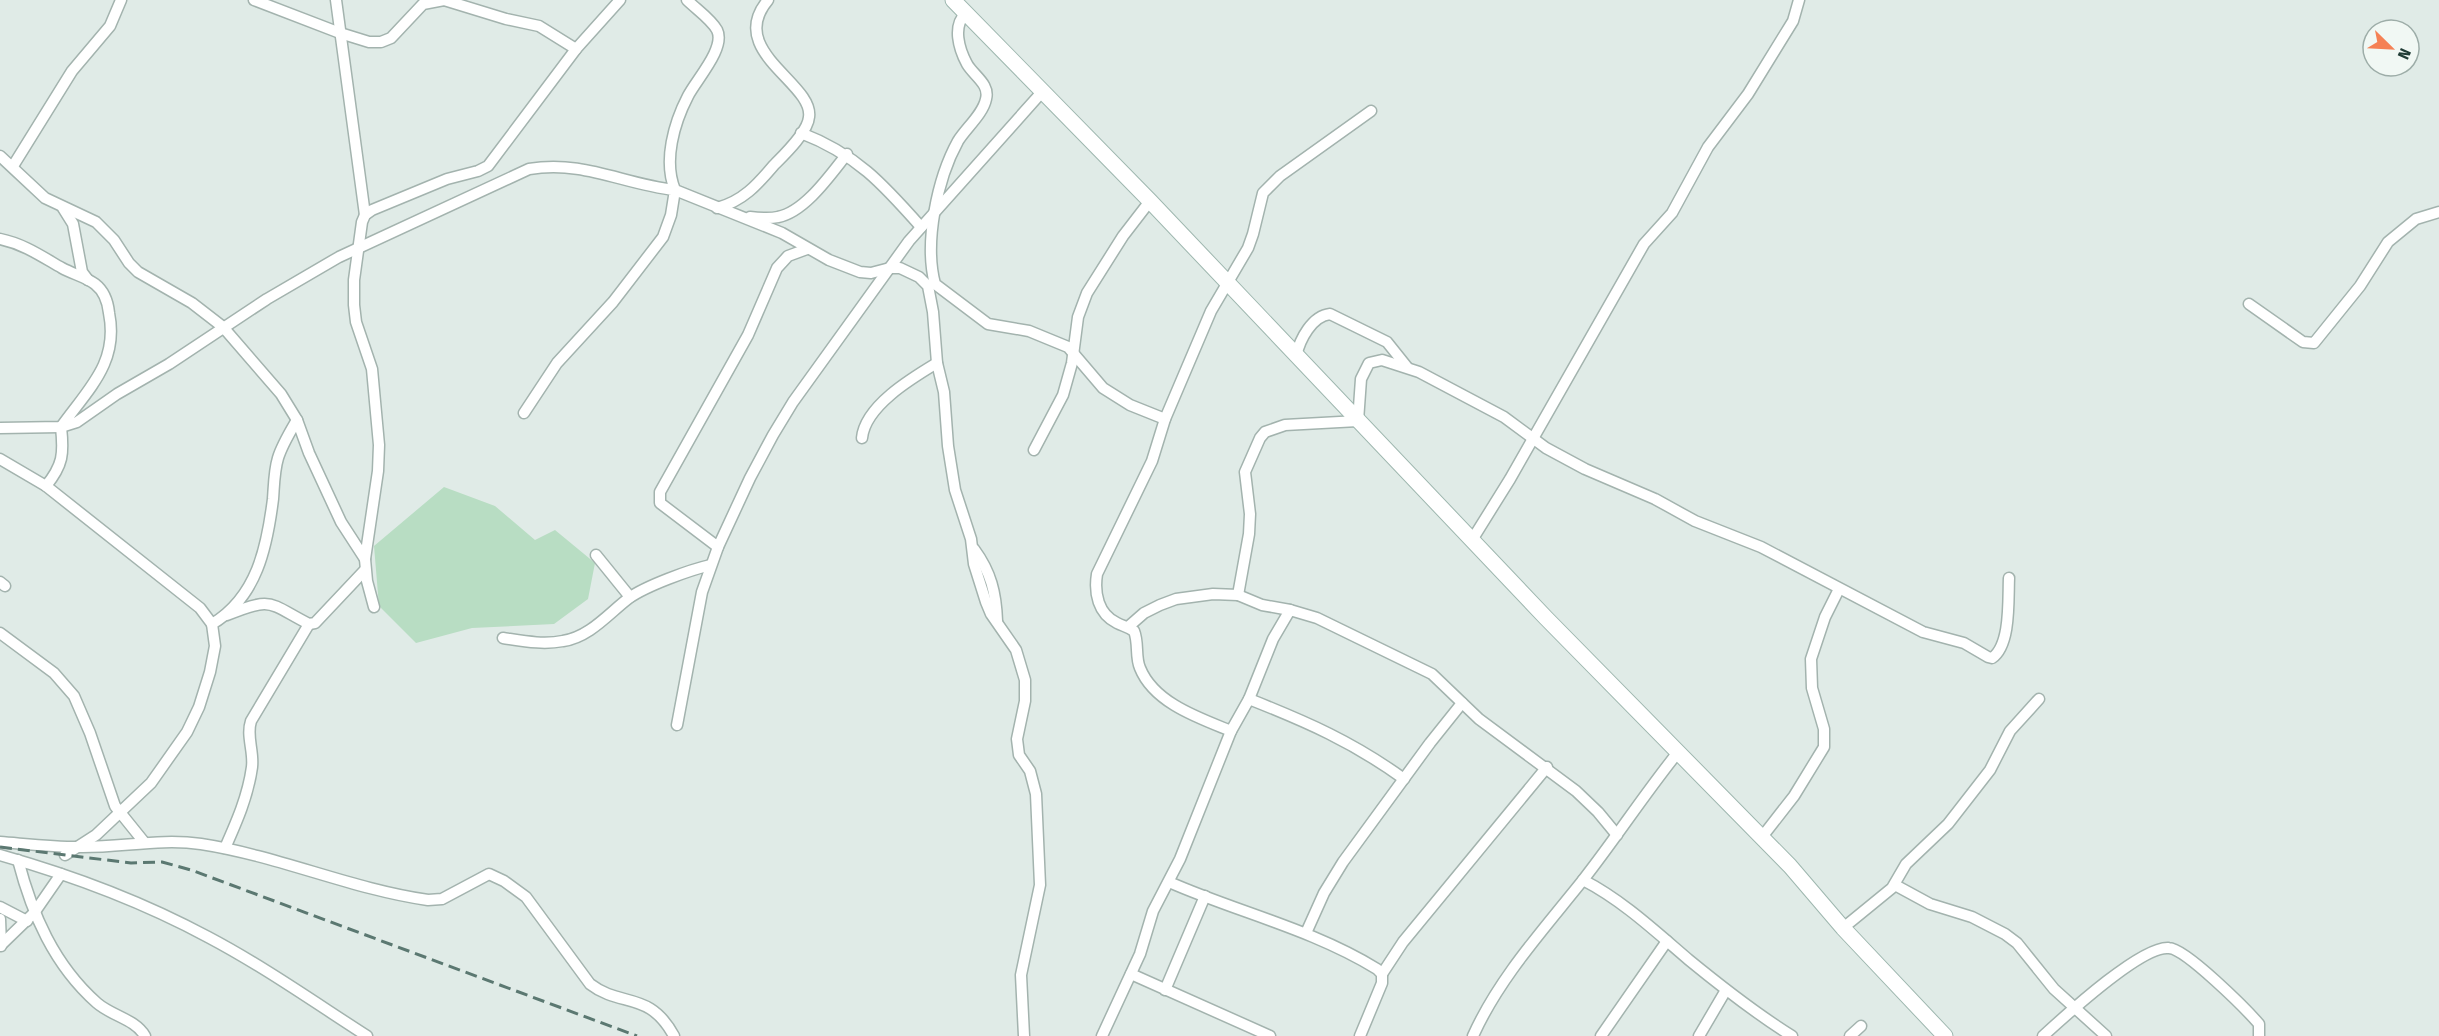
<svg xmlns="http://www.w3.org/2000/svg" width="2439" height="1036" font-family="'Fira Sans Condensed',sans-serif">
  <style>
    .green { fill: #b8ddc3 }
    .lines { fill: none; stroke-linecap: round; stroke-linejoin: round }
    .minor-casing { stroke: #a3b3ae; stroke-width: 13 }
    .secondary-casing { stroke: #9eb7af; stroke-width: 17 }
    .minor { stroke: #fff; stroke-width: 10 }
    .secondary { stroke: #fff; stroke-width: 15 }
    .rail { stroke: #5b7871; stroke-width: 3; stroke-dasharray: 12 6; stroke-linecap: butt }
  </style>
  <rect width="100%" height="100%" fill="#e0ebe7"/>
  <polygon class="green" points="444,487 495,506 535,540 555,530 595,563 588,599 554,624 472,628 416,643 379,606 374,546"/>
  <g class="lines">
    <g class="minor-casing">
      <g id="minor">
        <polyline points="254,0 340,33 369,42 381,42 391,38 423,4 444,0 506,19 539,26 576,49"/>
        <polyline points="336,0 365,215"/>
        <path d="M687 0C696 9 711 19 717 30 726 48 696 80 688 96 674 123 663 161 675 190L782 233 829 260 860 272 871 273 890 268H900L919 277 928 286 933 312 937 363 944 392 948 446 955 490 971 539 974 564 986 602 991 614 1016 650 1025 680V701L1017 739 1019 755 1030 771 1036 794 1040 885 1021 975 1024 1036"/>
        <path d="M966 13C952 26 959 49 967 64 974 76 990 84 986 99 983 114 966 128 958 141 937 179 924 243 935 284L988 324 1029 331 1068 347 1103 388 1130 405 1165 419"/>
        <path d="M801 133C856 154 883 184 921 227"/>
        <polyline points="0,156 45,198 96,222 114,240 129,263 138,272 192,303 223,327 281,394 297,420 309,453 341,522 365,559"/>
        <polyline points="13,166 72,71 110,26 121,0"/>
        <polyline points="63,208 73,224 82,272 88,280"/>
        <path d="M717 208C743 201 757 185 774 165 784 155 808 132 809 117 814 83 725 51 768 0"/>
        <path d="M750 217C759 218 769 219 778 217 805 212 831 174 847 154"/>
        <path d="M0 239C24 244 41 256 62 268 73 274 86 277 95 284 104 291 108 303 109 313 119 363 88 389 61 427 64 454 63 465 46 486"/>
        <polyline points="2249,304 2303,342 2314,343 2360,286 2388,242 2416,219 2439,212"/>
        <path d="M1296 356C1300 339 1312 316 1330 314L1387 342 1407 367"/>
        <path d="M0 428 61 427 77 422 117 394 169 364 267 299 339 257 529 169C584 160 622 184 675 190L671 215 663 237 613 302 557 363 524 413"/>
        <path d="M862 438C865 406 912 378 937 363"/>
        <polyline points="1034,450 1063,395 1072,363 1078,317 1087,293 1123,236 1150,201"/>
        <polyline points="0,459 46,486 200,608 212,624"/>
        <polyline points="1472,540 1510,479 1644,244 1672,213 1708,147 1748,94 1793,21 1799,0"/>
        <polyline points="718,547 660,503 660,492 748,335 777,268 788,256 807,249"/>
        <path d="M974 549C991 572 996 593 997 621"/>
        <polyline points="596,555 630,597"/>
        <polyline points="0,582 5,586"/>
        <path d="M1238 595 1249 534 1250 514 1245 472 1260 438 1265 432 1285 425 1358 421 1361 379 1369 363 1382 360 1419 372 1504 417 1546 448 1585 469 1655 499 1695 521 1761 547 1923 632 1964 643 1988 657 1992 658C2011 645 2008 600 2009 578"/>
        <polyline points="374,607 367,581 365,559 378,471 379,445 372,369 356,322 354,305 354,280 362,222 365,215 372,210 447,179 478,171 488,166 576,49 620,0"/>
        <path d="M227 615C273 596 268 603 309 624L315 623 365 570"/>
        <polyline points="1128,627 1144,613 1160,605 1176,599 1213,594 1238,595 1262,605 1290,610"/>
        <polyline points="0,633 54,673 74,696 90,733 115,806 144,842"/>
        <path d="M503 638C523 641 543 645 563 641 590 637 609 613 629 598 646 586 689 570 711 565"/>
        <path d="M1249 699C1307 722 1353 742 1404 779"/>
        <polyline points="677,725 702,592 718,547 750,478 773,435 793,402 909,241 1042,92"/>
        <path d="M1231 731C1199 718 1154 703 1140 668 1135 657 1139 643 1134 631 1128 627 1123 626 1117 623 1098 614 1094 593 1097 574L1152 461 1165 419 1211 311 1248 248 1253 234 1263 193 1280 176 1371 111"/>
        <polyline points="1762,837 1794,796 1824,747 1824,729 1812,688 1811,659 1825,617 1839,589"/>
        <path d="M0 842C26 844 52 847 78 847 120 848 159 838 201 844 279 856 351 889 428 900L442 899 489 874 504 881 526 897 590 984C621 1008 649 990 674 1036"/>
        <path d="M225 848C237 821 248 796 252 767 254 751 246 736 251 721L309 624"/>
        <path d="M0 855C71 875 143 902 208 937 263 966 314 1002 367 1036"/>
        <path d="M65 855 96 835 151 783 187 732 199 707 210 672 215 646 212 624C257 597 267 547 273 499 274 486 274 471 278 458 282 445 290 432 297 420"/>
        <path d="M18 860C32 914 54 965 97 1003 112 1016 135 1019 145 1036"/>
        <path d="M1583 880C1622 900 1655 931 1689 960 1722 987 1755 1013 1792 1036"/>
        <path d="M1169 882C1237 912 1312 929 1377 969L1382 974V983L1360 1036"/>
        <polyline points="1895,885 1930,904 1972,917 2005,934 2017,943 2054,989 2106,1036"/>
        <polyline points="0,907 27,921"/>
        <polyline points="0,919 1,946"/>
        <polyline points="1843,928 1892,888 1906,864 1948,824 1990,770 2010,731 2039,699"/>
        <polyline points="1306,933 1324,893 1343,862 1430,743 1462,703"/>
        <polyline points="2,944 34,913 61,874"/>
        <polyline points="1131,974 1270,1036"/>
        <polyline points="1382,974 1403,942 1547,767"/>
        <polyline points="1165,990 1205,896"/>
        <polyline points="1102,1036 1140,954 1153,911 1180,859 1231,731 1249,699 1273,639 1290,610 1317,618 1432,674 1479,719 1576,791 1598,812 1617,835"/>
        <path d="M1473 1036C1499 978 1544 929 1583 880 1616 838 1645 793 1679 751"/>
        <polyline points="1601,1036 1667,941"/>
        <polyline points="1699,1036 1726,990"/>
        <polyline points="1850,1036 1861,1026"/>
        <path d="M2043 1036C2065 1016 2142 945 2169 948 2186 949 2246 1009 2259 1024V1036"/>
      </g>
    </g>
    <g class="secondary-casing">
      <polyline id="secondary" points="953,0 1150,201 1546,618 1790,866 1843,928 1945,1036"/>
    </g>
    <use href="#minor" class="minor"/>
    <use href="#secondary" class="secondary"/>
    <polyline class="rail" points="0,847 131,863 162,862 191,870 637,1036"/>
  </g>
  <g transform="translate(2391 48) rotate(114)"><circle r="28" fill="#f1f8f4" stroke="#9dada8" stroke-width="1.5"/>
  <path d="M0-4.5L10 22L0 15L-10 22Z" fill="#f58155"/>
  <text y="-9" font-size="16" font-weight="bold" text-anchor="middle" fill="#203c36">N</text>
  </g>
</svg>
